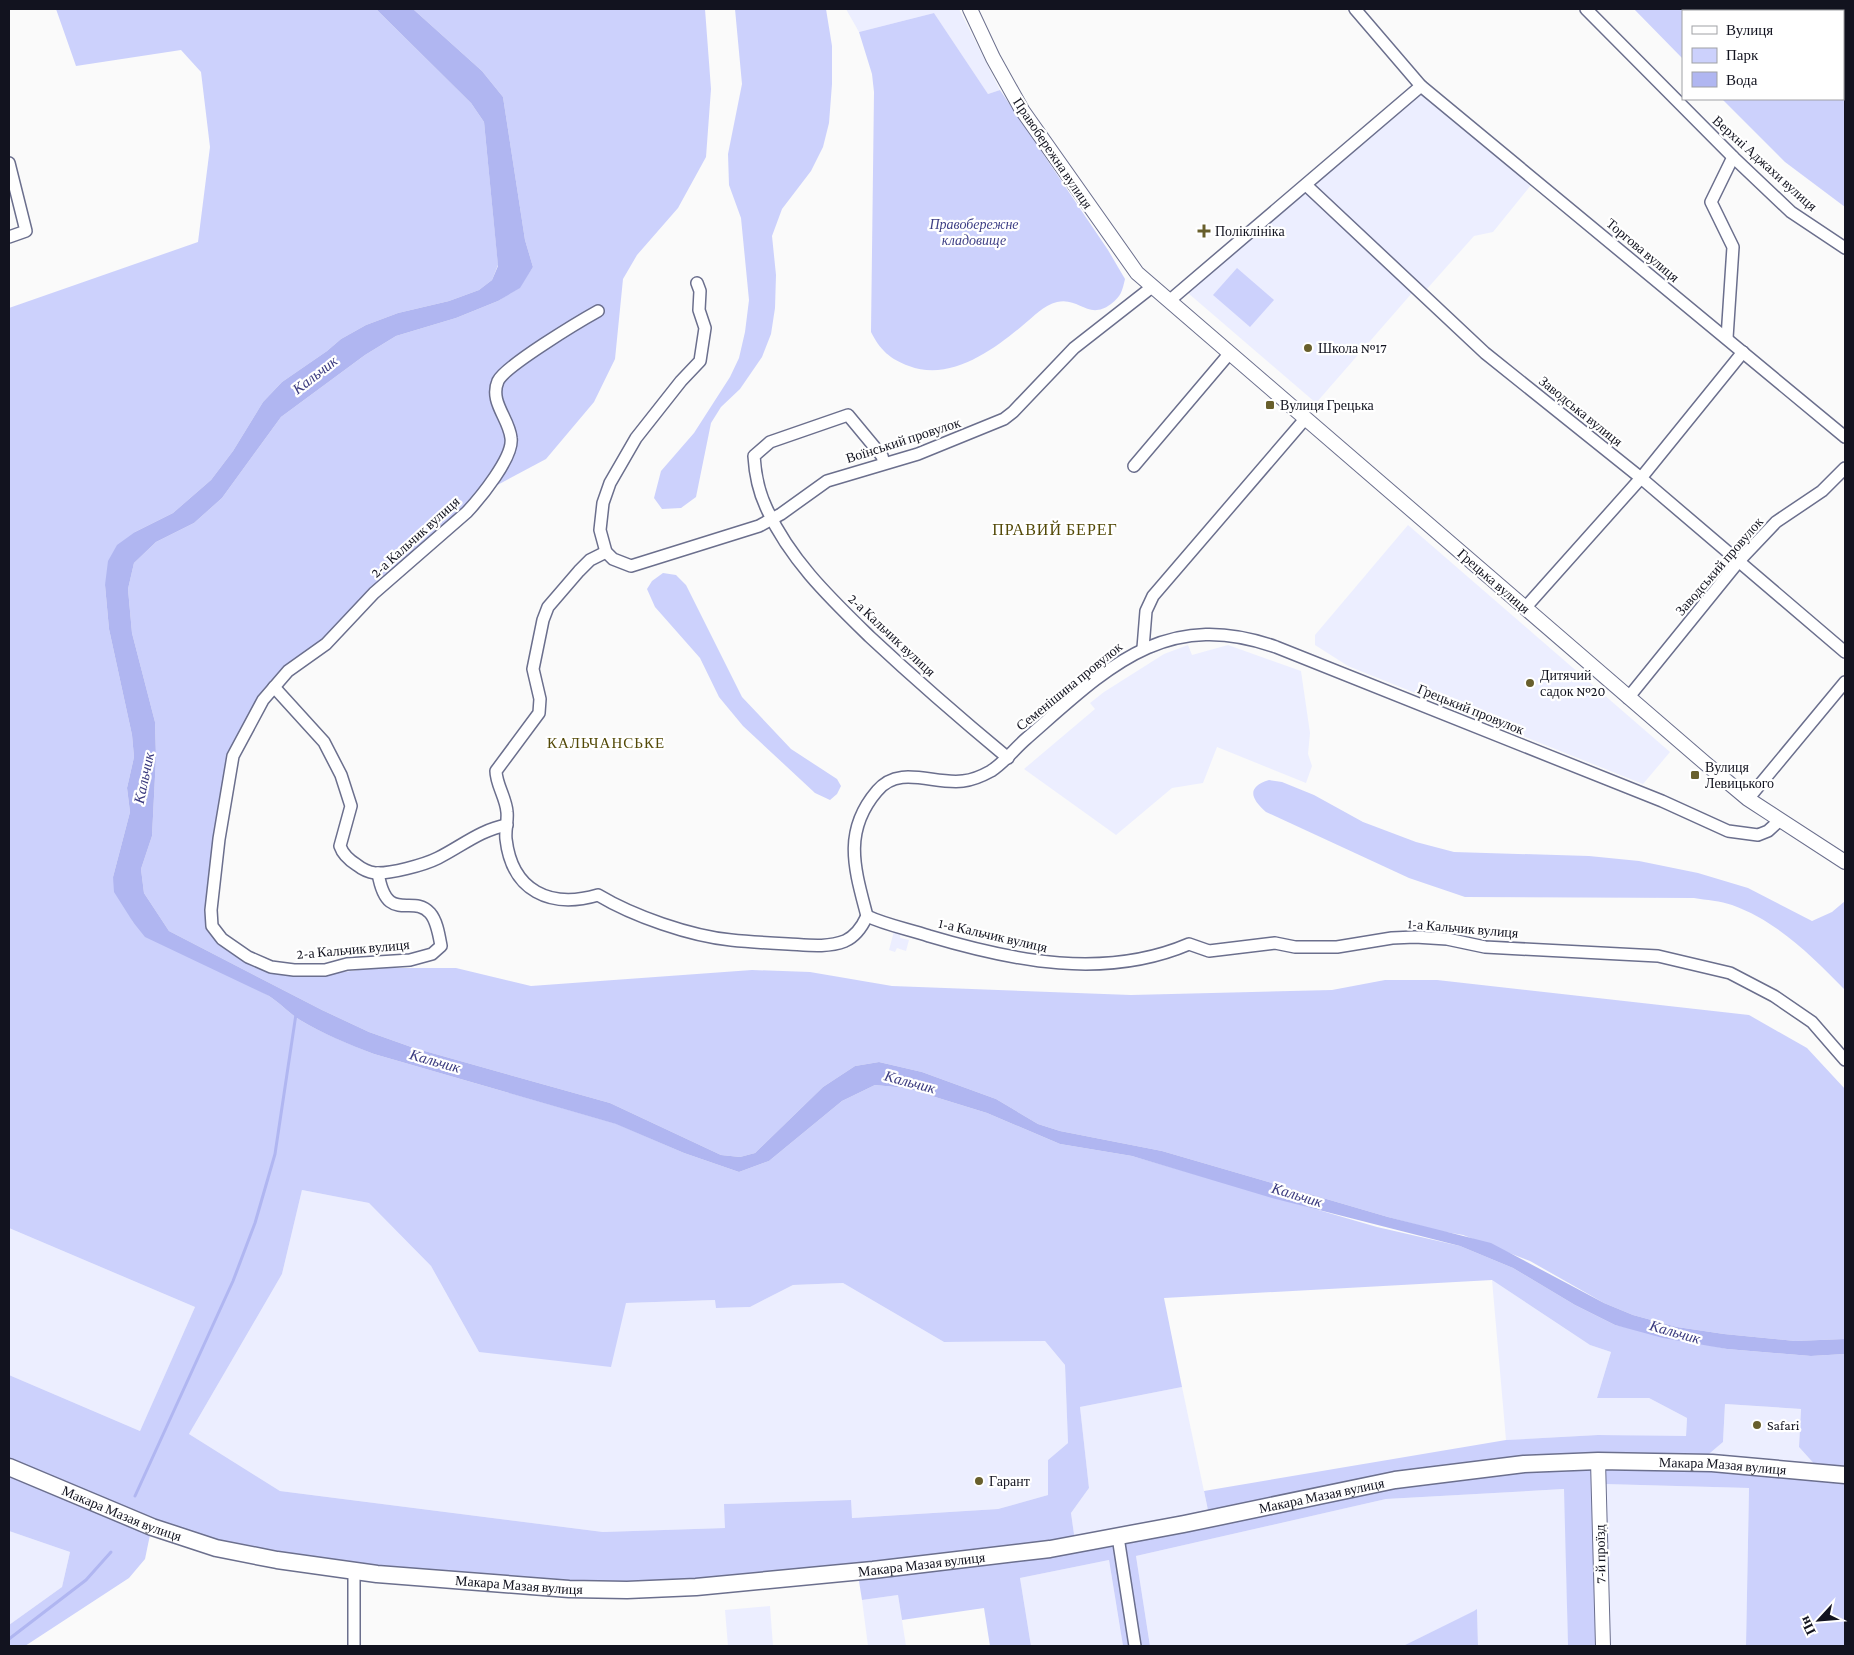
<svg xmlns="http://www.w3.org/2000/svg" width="1854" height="1655" font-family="'Crimson Pro',serif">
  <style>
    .built { fill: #eceeff }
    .green { fill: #ccd1fc; fill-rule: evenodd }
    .water { fill: #b0b6f1 }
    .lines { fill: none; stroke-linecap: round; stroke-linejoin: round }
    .stream { stroke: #b0b6f1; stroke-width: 3 }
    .minor-casing { stroke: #6b6f8d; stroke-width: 14 }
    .tertiary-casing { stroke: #6b6f8d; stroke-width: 16 }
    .secondary-casing { stroke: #6b6f8d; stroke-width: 19 }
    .minor { stroke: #fff; stroke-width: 11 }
    .tertiary { stroke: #fff; stroke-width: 14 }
    .secondary { stroke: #fff; stroke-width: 16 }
    .poi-dot { fill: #685f2c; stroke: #fff; stroke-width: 2 }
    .labels { text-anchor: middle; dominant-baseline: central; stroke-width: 4.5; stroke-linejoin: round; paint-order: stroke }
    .street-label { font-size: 14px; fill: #12131f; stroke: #fff }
    .park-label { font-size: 14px; font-style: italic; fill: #3e3f85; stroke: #fff }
    .poi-label { font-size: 14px; fill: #12131f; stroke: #fff; text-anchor: start }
    .water-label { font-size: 15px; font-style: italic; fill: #39397e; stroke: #fff }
    .neighbourhood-label { font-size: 15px; letter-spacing: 1px; fill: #534907; stroke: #fff }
    .quarter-label { font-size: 16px; letter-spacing: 1px; fill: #534907; stroke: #fff }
  </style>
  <rect width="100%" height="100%" fill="#fafafa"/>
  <g class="built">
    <polygon points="846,9 959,9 1000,90 988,94 934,13 859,32"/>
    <polygon points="1422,94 1531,185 1493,232 1474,236 1426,290 1315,185"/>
    <polygon points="1306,193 1412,293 1316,403 1188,293"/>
    <polygon points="1408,525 1670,752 1643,784 1348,666 1315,645 1315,635"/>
    <polygon points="1188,645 1192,655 1228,645 1301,671 1310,733 1308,754 1312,766 1306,783 1217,747 1203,783 1172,788 1116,835 1024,769 1095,709 1090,703 1104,692 1164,654"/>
    <polygon points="894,931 901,933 900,938 909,940 906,951 897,948 895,952 889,950"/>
    <polygon points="302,1190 369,1203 431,1266 479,1352 626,1303 716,1300 716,1308 750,1307 793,1285 843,1283 944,1342 1045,1341 1065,1365 1068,1443 1048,1460 1048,1495 998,1509 851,1518 850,1500 725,1504 725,1528 603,1532 280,1491 189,1434 282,1274"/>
    <polygon points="9,1228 195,1307 140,1431 9,1375"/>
    <polygon points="1492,1280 1590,1345 1611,1352 1597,1398 1649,1398 1687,1418 1686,1437 1598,1435 1506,1440"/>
    <polygon points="1182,1387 1209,1515 1075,1541 1071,1513 1089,1488 1080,1407"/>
    <polygon points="1725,1404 1801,1409 1799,1447 1817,1467 1703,1459 1723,1442"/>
    <polygon points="1604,1484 1749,1488 1746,1646 1608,1646"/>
    <polygon points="1565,1489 1568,1646 1478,1646 1477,1610 1403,1646 1150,1646 1136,1556 1386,1499"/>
    <polygon points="9,1531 70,1552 62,1587 9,1625"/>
    <polygon points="1109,1560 1123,1646 1031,1646 1020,1578"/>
    <polygon points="898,1595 906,1646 868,1646 862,1600"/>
    <polygon points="770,1606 773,1646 728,1646 725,1610"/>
  </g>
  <g class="green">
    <path d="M56 9H376L471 103 484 122 498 265 492 280 479 290 449 301 398 313 366 325 341 339 327 351 282 382 263 402 233 451 211 480 173 513 135 532 105 585 109 629 132 735 134 757 127 788 130 812 113 877 133 922 269 996C280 1003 290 1014 300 1020 323 1034 349 1044 374 1054L617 1124 684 1153 739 1172 769 1161 842 1101 875 1085 906 1088 987 1113 1060 1144 1132 1156 1377 1227 1460 1246 1513 1268 1575 1305 1615 1325 1727 1349 1811 1356 1845 1354V1471L1817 1467 1799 1447 1801 1409 1725 1404 1723 1442 1703 1459 1598 1457 1209 1515 1204 1491 1506 1440 1598 1435 1686 1436 1687 1418 1649 1398H1597L1611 1352 1590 1345 1492 1280 1164 1298 1182 1387 1080 1407 1089 1488 1071 1513 1075 1541 1030 1547 627 1586 378 1570 218 1544 9 1463V1375L140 1431 195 1307 9 1228V308L198 242 210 147 201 72 181 50 76 66ZM302 1190 369 1203 431 1266 479 1352 611 1367 626 1303 715 1300 716 1308 750 1307 793 1285 843 1283 944 1342 1045 1341 1065 1365 1068 1443 1048 1460V1495L998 1509 852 1518 851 1500 724 1504 725 1528 603 1532 280 1491 189 1434 282 1274Z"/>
    <polygon points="413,9 705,9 711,89 706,157 678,208 637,255 623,279 615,359 594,402 546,459 475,497 365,596 330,633 269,682 236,740 206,910 245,959 321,975 373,968 456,968 531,986 752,970 810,972 892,986 1131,995 1332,990 1385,980 1437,980 1749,1015 1807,1048 1845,1089 1845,1339 1795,1341 1724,1334 1677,1327 1633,1315 1604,1303 1530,1261 1463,1235 1440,1231 1388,1217 1162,1151 1060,1131 1038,1124 996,1099 922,1072 879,1062 855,1066 823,1087 755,1153 740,1157 721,1155 610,1103 414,1048 369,1032 322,1010 169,931 144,893 141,869 152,836 156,757 155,722 132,633 128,589 134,563 156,542 194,523 222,498 281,417 365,355 396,336 456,318 498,301 519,288 533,267 525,240 503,97 482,71"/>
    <polygon points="735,9 826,9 832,46 832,84 829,123 823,147 811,171 782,209 772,236 776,275 775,308 771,334 762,357 740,389 721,407 711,423 696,497 681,508 662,509 654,498 661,471 694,433 730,377 739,358 745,332 749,300 741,218 729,185 728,154 742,84"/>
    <polygon points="1634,9 1845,9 1845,207 1785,162 1722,99 1843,99 1843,11 1683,11 1683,59"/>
    <path d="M934 13 988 94 1000 90 1108 250 1125 279C1122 292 1121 296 1111 304 1088 321 1080 297 1057 302 1044 305 1033 317 1022 326 993 350 950 382 909 366 890 359 880 350 871 332L874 92 872 74 859 32Z"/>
    <polygon points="1237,268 1274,300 1250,327 1213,295"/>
    <polygon points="663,573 676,575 686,585 742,697 791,749 837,779 841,786 837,794 830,800 815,793 743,726 719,697 700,658 655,607 647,589 652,581"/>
    <path d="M1269 780 1282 782 1314 795 1363 822 1416 842 1454 852 1589 856 1639 861 1698 873 1748 888 1812 921 1832 912 1845 901V990C1812 956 1777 921 1732 905 1721 901 1706 900 1694 898L1465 897 1409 878 1266 812C1251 799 1246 787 1269 780Z"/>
    <polygon points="1594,1464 1598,1646 1568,1646 1564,1489 1386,1499 1136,1556 1150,1646 1123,1646 1109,1560 1020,1578 1031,1646 990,1646 984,1608 902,1620 898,1595 862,1600 858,1575 1396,1483"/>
    <polygon points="1603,1465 1845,1478 1845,1646 1746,1646 1749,1488 1604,1484"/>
    <polygon points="9,1470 151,1530 145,1559 129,1578 25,1646 9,1646 9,1625 62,1587 70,1552 9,1531"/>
    <polygon points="1477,1609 1478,1646 1403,1646 1474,1611"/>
  </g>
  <path class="water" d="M376 9H413L482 71 503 97 525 240 533 267 520 288 498 301 456 318 396 336 365 355 281 417 222 498 194 523 156 542 134 563 128 589 132 633 155 722 156 757 152 836 141 869 144 893 169 931 322 1010 369 1032 414 1048 610 1103 721 1155 740 1157 755 1153 823 1087 855 1066 879 1062 922 1072 996 1099 1038 1124 1060 1131 1162 1151 1388 1217 1491 1243 1604 1303 1633 1315 1677 1327 1724 1334 1795 1341 1845 1339V1354L1811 1356 1727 1349 1663 1338 1615 1325 1575 1305 1513 1268 1460 1246 1272 1198 1132 1156 1060 1144 987 1113 906 1088 875 1085 842 1101 769 1161 739 1172 684 1153 616 1124 374 1054C348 1044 323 1034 300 1020 290 1014 280 1003 269 996L145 937 133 922 114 892 113 877 130 812 127 788 134 757 132 735 109 629 105 585 108 561 117 545 135 532 173 513 211 480 233 451 263 402 282 382 327 351 341 339 366 325 398 313 449 301 479 290 492 280 498 266 484 122 471 103Z"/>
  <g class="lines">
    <g class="stream">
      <polyline points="135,1496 233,1281 255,1223 275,1154 296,1014"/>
      <polyline points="9,1639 86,1580 111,1552"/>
    </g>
    <g class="minor-casing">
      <g id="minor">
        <polyline points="1355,9 1421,86 1845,437"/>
        <polyline points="1586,9 1733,157 1791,212 1845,248"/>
        <polyline points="9,163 26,231 9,237"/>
        <polyline points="1306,185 1485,353 1641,478 1845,652"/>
        <polyline points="697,283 700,291 699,310 705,328 700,361 681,381 636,438 610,483 603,503 600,530 606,552 613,559 631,566 759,526 781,514 827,481 918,454 1004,419 1013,412 1074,348 1152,287"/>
        <polyline points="1169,301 1421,86"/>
        <polyline points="1727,338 1733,247 1711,202 1733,157"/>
        <path d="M884 463 882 456 848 415 770 442 754 456C755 473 759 492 766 507 789 559 830 598 870 637 915 679 961 719 1008 758"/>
        <polyline points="1134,466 1229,354"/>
        <path d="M606 552 590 560 579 571 548 607 543 620 533 669 540 699 539 713 496 771C496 784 506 798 507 812 508 821 505 830 506 839 512 891 550 909 598 895 633 916 690 936 731 940 750 942 769 943 788 944 807 945 827 948 845 941 856 936 862 927 867 916"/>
        <polyline points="1525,608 1641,478 1743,352"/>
        <polyline points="1143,648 1146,611 1153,596 1305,419"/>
        <path d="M274 687 324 742 341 775 351 806 340 846C343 855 349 860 357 865 362 869 368 872 375 873 390 874 424 865 438 858 462 846 480 830 507 825"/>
        <polyline points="1628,698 1739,561 1776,522 1822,491 1845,468"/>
        <polyline points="1748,799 1845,682"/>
        <path d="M378 873C387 926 412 893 430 913 437 921 439 935 441 946L432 954 410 960 347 964 325 970H294L271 967 248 957 222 939 212 926 211 910 219 839 233 756 263 700 288 671 326 644 374 593 467 512C480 498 514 457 511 438 509 418 489 402 498 381 505 366 580 321 598 311"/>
        <path d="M867 916C855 870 842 832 877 791 899 764 934 785 963 781 973 780 982 776 991 771 1005 762 1015 748 1027 738 1106 669 1164 607 1276 647L1662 801 1728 831 1758 835 1768 831 1780 820"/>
        <path d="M867 916C886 925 908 929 929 936 1013 961 1105 980 1189 944L1209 951 1275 943 1295 947H1337L1392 938 1415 937 1447 939 1485 947 1658 956 1730 973 1774 996 1812 1022 1845 1060"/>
        <polyline points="1118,1537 1135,1646"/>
        <polyline points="354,1572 354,1646"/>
      </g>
    </g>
    <g class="tertiary-casing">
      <g id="tertiary">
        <polyline points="970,9 993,58 1022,110 1137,273 1705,763 1748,799 1845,862"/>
        <polyline points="1598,1461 1603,1646"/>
      </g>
    </g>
    <g class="secondary-casing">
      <g id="secondary">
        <path id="s1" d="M9 1467 152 1527 216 1548 277 1560 377 1574 569 1589 627 1590 696 1587 873 1570 1050 1549 1184 1524 1395 1480 1524 1464 1598 1461 1712 1463 1845 1475"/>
      </g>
    </g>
    <use href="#minor" class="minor"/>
    <use href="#tertiary" class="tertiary"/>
    <use href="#secondary" class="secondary"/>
  </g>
  <g class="poi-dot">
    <path d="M1201.5 223.5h5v5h5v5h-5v5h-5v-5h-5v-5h5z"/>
    <circle cx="1308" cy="348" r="5"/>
    <rect x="1265" y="400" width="10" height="10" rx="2.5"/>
    <circle cx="1530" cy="683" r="5"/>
    <rect x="1690" y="770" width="10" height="10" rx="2.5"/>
    <circle cx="1757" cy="1425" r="5"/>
    <circle cx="979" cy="1481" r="5"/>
  </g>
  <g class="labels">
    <g class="street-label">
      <text transform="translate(1053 153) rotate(56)">Правобережна вулиця</text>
      <text transform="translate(1765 163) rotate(42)">Верхні Аджахи вулиця</text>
      <text transform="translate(1643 250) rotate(40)">Торгова вулиця</text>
      <text transform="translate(1581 411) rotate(39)">Заводська вулиця</text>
      <text transform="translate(903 440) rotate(-18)">Воїнський провулок</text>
      <text transform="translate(415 537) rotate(-42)">2-а Кальчик вулиця</text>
      <text transform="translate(1719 566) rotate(-49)">Заводський провулок</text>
      <text transform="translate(1494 581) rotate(41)">Грецька вулиця</text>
      <text transform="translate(892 635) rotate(43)">2-а Кальчик вулиця</text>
      <text transform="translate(1069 686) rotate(-39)">Семенішина провулок</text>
      <text transform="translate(1471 709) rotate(22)">Грецький провулок</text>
      <text transform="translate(1463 928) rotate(5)">1-а Кальчик вулиця</text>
      <text transform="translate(993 935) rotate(13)">1-а Кальчик вулиця</text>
      <text transform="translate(353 949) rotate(-5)">2-а Кальчик вулиця</text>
      <text stroke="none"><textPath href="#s1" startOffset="1742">Макара Мазая вулиця</textPath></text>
      <text stroke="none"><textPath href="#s1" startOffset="1338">Макара Мазая вулиця</textPath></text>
      <text stroke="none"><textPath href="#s1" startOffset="122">Макара Мазая вулиця</textPath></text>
      <text transform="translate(1600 1554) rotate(-91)">7-й проїзд</text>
      <text stroke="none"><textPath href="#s1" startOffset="932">Макара Мазая вулиця</textPath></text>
      <text stroke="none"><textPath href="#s1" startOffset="528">Макара Мазая вулиця</textPath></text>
    </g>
    <g class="park-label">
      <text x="974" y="224">Правобережне<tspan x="974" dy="16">кладовище</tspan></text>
    </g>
    <g class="poi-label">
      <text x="1215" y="231">Поліклініка</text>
      <text x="1318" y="348">Школа №17</text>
      <text x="1280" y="405">Вулиця Грецька</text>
      <text x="1540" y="675">Дитячий<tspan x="1540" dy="16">садок №20</tspan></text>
      <text x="1705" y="767">Вулиця<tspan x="1705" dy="16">Левицького</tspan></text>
      <text x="1767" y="1425">Safari</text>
      <text x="989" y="1481">Гарант</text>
    </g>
    <g class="water-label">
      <text transform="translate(315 375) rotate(-38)">Кальчик</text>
      <text transform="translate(144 778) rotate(-78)">Кальчик</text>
      <text transform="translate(435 1061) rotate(16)">Кальчик</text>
      <text transform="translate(910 1082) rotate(15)">Кальчик</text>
      <text transform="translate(1297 1195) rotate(17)">Кальчик</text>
      <text transform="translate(1675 1332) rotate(16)">Кальчик</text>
    </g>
    <g class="neighbourhood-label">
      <text x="606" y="743">КАЛЬЧАНСЬКЕ</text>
    </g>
    <g class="quarter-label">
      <text x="1055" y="529">ПРАВИЙ БЕРЕГ</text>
    </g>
  </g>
  <rect width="1854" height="1655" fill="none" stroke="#12131f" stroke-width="20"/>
  <rect x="1682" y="10" width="162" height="90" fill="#ffffff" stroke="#a0a1a5"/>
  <rect x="1692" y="26" width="25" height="8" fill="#ffffff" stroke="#a0a1a5"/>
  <text x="1726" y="35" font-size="15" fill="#12131f">Вулиця</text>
  <rect x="1692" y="48" width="25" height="15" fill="#ccd1fc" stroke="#a0a1a5"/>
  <text x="1726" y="60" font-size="15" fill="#12131f">Парк</text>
  <rect x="1692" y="72" width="25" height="15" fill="#b0b6f1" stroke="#a0a1a5"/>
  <text x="1726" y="85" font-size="15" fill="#12131f">Вода</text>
  <g transform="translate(1819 1620) rotate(244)" stroke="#ffffff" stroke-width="4" paint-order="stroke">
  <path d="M0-4L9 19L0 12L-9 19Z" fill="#12131f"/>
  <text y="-8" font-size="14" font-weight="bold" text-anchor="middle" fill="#12131f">Пн</text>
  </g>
</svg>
